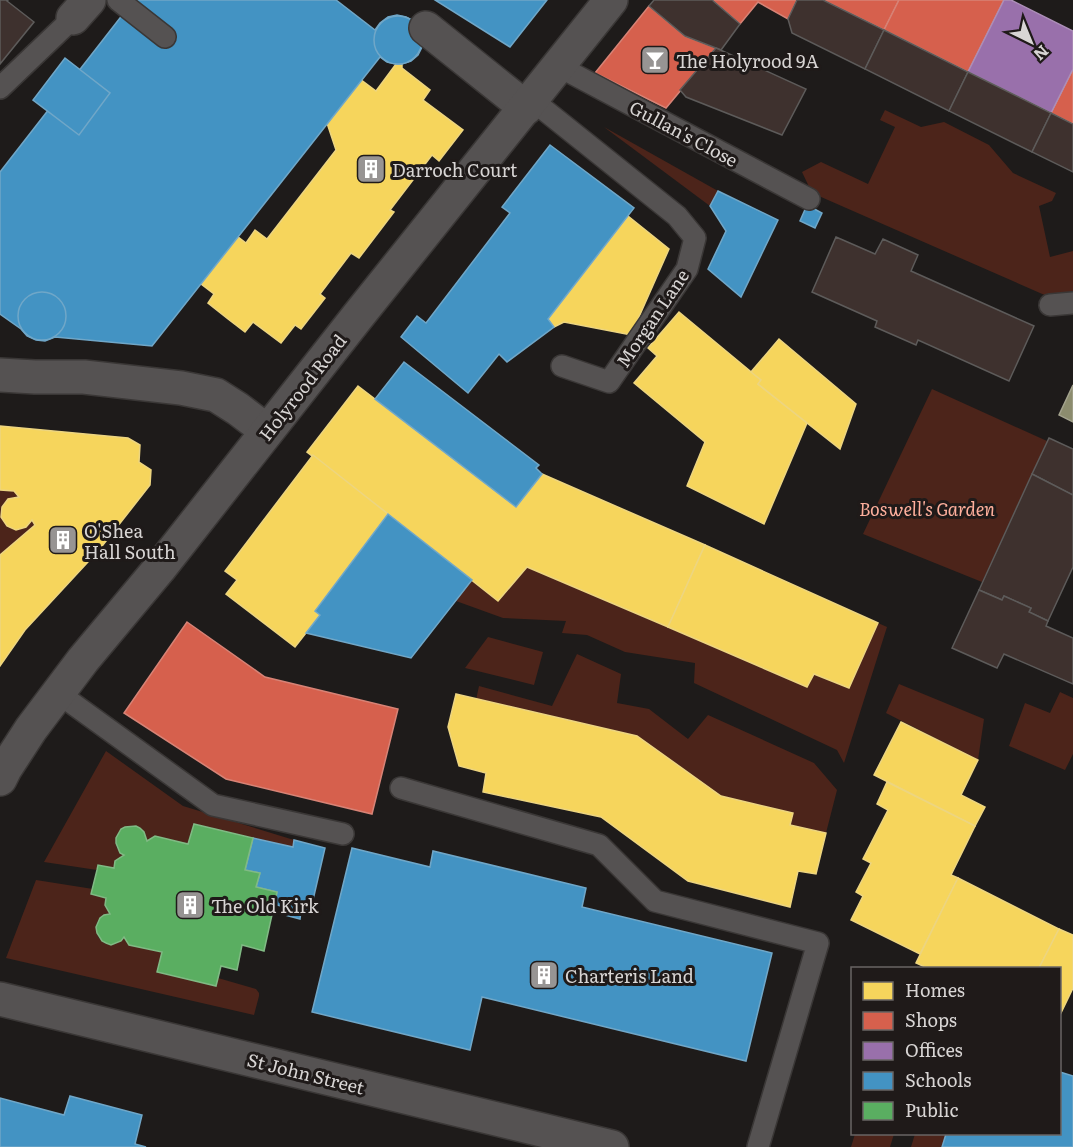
<svg xmlns="http://www.w3.org/2000/svg" width="1073" height="1147" font-family="Literata,serif">
  <style>
    .green { fill: #4c241a }
    .homes { fill: #f6d55c; stroke: #edd580; stroke-width: 1.5; fill-rule: evenodd }
    .shops { fill: #d6604d; stroke: #d78376; stroke-width: 1.5 }
    .offices { fill: #9970ab; stroke: #ac8eb7; stroke-width: 1.5 }
    .schools { fill: #4393c3; stroke: #70a7c8; stroke-width: 1.5 }
    .public { fill: #5aae61; stroke: #80ba84; stroke-width: 1.5 }
    .industry { fill: #8c8c6e; stroke: #a3a28d; stroke-width: 1.5 }
    .building { fill: #3e312e; stroke: #5d5b5a; stroke-width: 1.5 }
    .lines { fill: none; stroke-linecap: round; stroke-linejoin: round }
    .lane-casing { stroke: #3a3736; stroke-width: 24 }
    .street-casing { stroke: #3a3736; stroke-width: 36 }
    .secondary-casing { stroke: #3a3736; stroke-width: 36 }
    .lane { stroke: #555252; stroke-width: 21 }
    .street { stroke: #555252; stroke-width: 33 }
    .secondary { stroke: #555252; stroke-width: 33 }
    .labels { text-anchor: middle; dominant-baseline: central; stroke-width: 6; stroke-linejoin: round; paint-order: stroke }
    .poi-label { font-size: 18px; fill: #d8d5d4; stroke: #1f1a19; text-anchor: start }
    .street-label { font-size: 18px; fill: #d8d5d4; stroke: #1f1a19 }
    .park-label { font-size: 18px; font-style: italic; fill: #feaf9c; stroke: #1f1a19 }
  </style>
  <rect width="100%" height="100%" fill="#1e1b1a"/>
  <g class="green">
    <polygon points="885,110 921,127 944,122 989,145 1013,173 1056,193 1052,201 1039,206 1050,257 1073,251 1073,295 1056,300 812,193 802,172 821,162 868,184 895,127 880,120"/>
    <polygon points="604,127 718,191 710,206"/>
    <polygon points="932,389 1047,441 982,582 863,534"/>
    <path d="M0 490 14 491 19 497 8 499 1 517C10 532 21 533 32 520L35 525 0 555Z"/>
    <polygon points="351,563 527,567 807,687 814,674 849,687 878,623 887,627 844,763 837,750 694,683 695,663 625,652 587,635 562,633 566,621 503,618"/>
    <polygon points="488,637 543,652 534,685 465,668"/>
    <polygon points="577,654 621,674 617,703 649,709 688,739 708,715 814,763 837,790 826,833 790,825 793,813 721,796 637,736 476,700 479,686 552,706"/>
    <polygon points="899,684 984,719 978,760 886,713"/>
    <polygon points="1060,692 1073,698 1073,754 1065,770 1009,746 1025,703 1050,713"/>
    <path d="M106 751 183 806 294 840 293 847 194 824 188 844 155 836 147 841C139 807 98 838 124 855L115 861 114 868 99 865 97 870 44 862Z"/>
    <path d="M36 880 93 889 92 894 106 898 105 905 110 914C107 915 103 916 100 918 94 924 95 936 102 941 104 944 108 944 111 945L121 941 124 937 129 945 162 952 158 972 216 986 218 978 256 989 259 993V996L254 1015 6 958Z"/>
    <polygon points="855,1134 894,1134 890,1147 851,1147"/>
    <polygon points="915,1134 946,1134 942,1147 911,1147"/>
  </g>
  <g class="homes">
    <path d="M231 0H262L362 76 360 79 376 91 396 64H402V68L430 90 423 100 463 130 439 161 432 155 390 210 394 212 359 258 351 253 320 294 325 298 301 329 295 325 281 343 253 322 245 332 228 319 208 303 214 294 141 238 108 282 48 236 108 157 79 135 110 93 116 85 148 109ZM264 75 327 123 336 150 267 239 255 230 246 243 177 190Z"/>
    <polygon points="628,216 669,249 631,335 564,322 554,327 548,319"/>
    <polygon points="679,312 761,380 758,384 807,423 764,524 687,486 705,442 634,383 657,356 648,348"/>
    <polygon points="779,339 856,404 840,449 758,384 761,380 751,372"/>
    <polygon points="358,386 516,507 542,474 705,545 668,627 527,567 498,601 388,514 307,452"/>
    <polygon points="0,426 128,438 140,445 139,462 151,470 150,485 99,550 25,630 0,666 0,555 35,525 32,520 26,527 16,530 7,526 1,517 2,507 8,499 19,497 14,491 0,490"/>
    <polygon points="313,455 388,514 315,611 320,615 295,647 226,594 237,580 225,571"/>
    <polygon points="705,545 878,623 849,688 814,674 807,687 668,627"/>
    <polygon points="456,694 637,736 721,796 793,813 790,825 826,833 816,874 798,871 790,907 688,881 601,817 483,792 486,773 459,766 448,727"/>
    <polygon points="901,722 978,760 961,795 985,807 975,826 874,775"/>
    <polygon points="887,782 975,826 951,875 958,878 920,954 851,920 863,896 856,892 871,863 863,859 888,810 877,804"/>
    <polygon points="958,878 1059,929 1039,968 927,968 916,963"/>
    <polygon points="1059,929 1073,935 1073,988 1060,1015 1060,968 1039,968"/>
  </g>
  <g class="shops">
    <polygon points="712,0 797,0 788,19 758,2 740,24"/>
    <polygon points="823,0 899,0 884,30"/>
    <polygon points="899,0 1004,0 968,72 884,30"/>
    <polygon points="649,6 685,36 716,48 666,108 595,73"/>
    <polygon points="1073,69 1073,124 1051,113"/>
    <polygon points="187,622 265,677 398,709 372,814 226,779 124,713"/>
  </g>
  <polygon class="offices" points="1004,0 1011,0 1073,31 1073,69 1051,113 968,72"/>
  <g class="schools">
    <polygon points="134,0 336,0 375,30 380,23 388,17 397,15 406,17 414,21 422,37 422,47 418,55 411,61 402,64 396,64 387,62 380,57 152,346 55,337 45,341 36,340 27,336 21,329 0,314 0,172"/>
    <polygon points="435,0 547,0 510,47"/>
    <circle cx="398" cy="40" r="24"/>
    <polygon points="65,58 110,93 79,135 33,100"/>
    <polygon points="550,145 634,208 548,319 554,327 507,362 499,354 468,393 401,337 417,316 426,323 510,213 502,207"/>
    <polygon points="718,191 778,220 741,297 708,269 726,231 710,206"/>
    <polygon points="807,205 822,213 815,228 800,221"/>
    <circle cx="42" cy="316" r="24"/>
    <polygon points="404,362 539,465 536,468 542,474 516,507 375,399"/>
    <polygon points="388,514 472,580 411,658 306,633 320,615 315,611"/>
    <polygon points="253,838 293,847 294,840 325,848 310,913 301,911 300,919 281,914 284,907 274,904 277,892 256,887 260,873 245,870"/>
    <polygon points="352,848 430,867 433,851 586,888 582,907 772,953 746,1061 482,997 470,1050 312,1012"/>
    <polygon points="1060,1072 1073,1076 1073,1147 942,1147 946,1134 1060,1134"/>
    <polygon points="70,1096 142,1115 135,1144 146,1147 0,1147 0,1098 64,1115"/>
  </g>
  <polygon class="public" points="194,824 253,838 245,870 260,873 256,887 277,892 264,951 242,945 237,970 221,966 216,986 157,972 162,952 129,945 124,937 121,941 111,945 106,943 102,941 97,933 96,927 100,918 104,915 110,914 105,905 106,898 91,894 97,870 98,865 114,868 115,861 124,855 120,853 116,843 116,838 121,829 125,827 136,826 140,828 144,832 147,841 155,836 188,844"/>
  <polygon class="industry" points="1073,385 1073,422 1059,415"/>
  <g class="building">
    <polygon points="0,0 8,0 7,1 34,22 0,64"/>
    <polygon points="654,0 712,0 740,24 721,50 685,36 649,6"/>
    <polygon points="797,0 823,0 884,30 865,69 792,33 788,19"/>
    <polygon points="884,30 968,72 949,111 865,69"/>
    <polygon points="716,48 806,89 782,135 686,97 680,90"/>
    <polygon points="968,72 1051,113 1032,152 949,111"/>
    <polygon points="1051,113 1073,124 1073,172 1032,152"/>
    <polygon points="836,237 875,254 883,239 918,255 911,271 1034,326 1009,381 918,340 916,345 875,327 877,321 812,292"/>
    <polygon points="1049,438 1073,449 1073,495 1032,474"/>
    <polygon points="1032,474 1073,495 1073,567 1048,621 1029,612 1031,608 1004,596 1002,600 979,590"/>
    <polygon points="979,590 1002,600 1004,596 1031,608 1029,612 1048,621 1046,626 1073,638 1073,684 1004,654 997,668 952,648"/>
  </g>
  <g class="lines">
    <g class="lane-casing">
      <g id="lane">
        <polyline points="118,0 165,37"/>
        <polyline points="558,66 809,199"/>
        <polyline points="0,88 73,18"/>
        <polyline points="532,100 677,216 695,238 687,269 609,382 562,366"/>
        <polyline points="1050,305 1073,303"/>
        <polyline points="58,693 213,805 343,834"/>
        <polyline points="401,788 599,845 655,901 818,943 758,1147"/>
      </g>
    </g>
    <g class="street-casing">
      <g id="street">
        <polyline points="73,18 89,0"/>
        <polyline points="426,28 526,108"/>
        <polyline points="0,375 35,377 84,377 181,388 216,395 238,409 267,431"/>
        <polyline points="0,999 612,1147"/>
      </g>
    </g>
    <g class="secondary-casing">
      <polyline id="secondary" points="0,779 5,769 31,729 83,660 159,569 358,316 611,0"/>
    </g>
    <use href="#lane" class="lane"/>
    <use href="#street" class="street"/>
    <use href="#secondary" class="secondary"/>
  </g>
  <defs>
    <g id="bar-square" transform="scale(1.5)"><rect x="-9" y="-9" width="18" height="18" rx="4" fill="#979493" stroke="#1f1a19"/><path d="M-6-5H6L.8 .8V4.5H3.5V6h-7V4.5H-.8V.8Z" fill="#fff"/></g>
    <g id="building-square" transform="scale(1.5)"><rect x="-9" y="-9" width="18" height="18" rx="4" fill="#979493" stroke="#1f1a19"/><path d="M-4-6H4V6H1V3H-1V6H-4ZM-2.5-4.3h1.7v1.8h-1.7ZM.8-4.3h1.7v1.8H.8ZM-2.5-1h1.7V.8h-1.7ZM.8-1h1.7V.8H.8Z" fill="#fff"/></g>
  </defs>
  <g fill-rule="evenodd">
    <use href="#bar-square" x="655" y="60"/>
    <use href="#building-square" x="371" y="169"/>
    <use href="#building-square" x="63" y="540"/>
    <use href="#building-square" x="190" y="905"/>
    <use href="#building-square" x="544" y="975"/>
  </g>
  <g class="labels">
    <g class="poi-label">
      <text x="676" y="60">The Holyrood 9A</text>
      <text x="392" y="169">Darroch Court</text>
      <text x="84" y="530">O'Shea<tspan x="84" dy="21">Hall South</tspan></text>
      <text x="211" y="905">The Old Kirk</text>
      <text x="565" y="975">Charteris Land</text>
    </g>
    <g class="street-label">
      <text transform="translate(684 133) rotate(28)">Gullan's Close</text>
      <text transform="translate(652 318) rotate(-56)">Morgan Lane</text>
      <text transform="translate(302 387) rotate(-52)">Holyrood Road</text>
      <text transform="translate(306 1073) rotate(14)">St John Street</text>
    </g>
    <g class="park-label">
      <text x="927" y="508">Boswell's Garden</text>
    </g>
  </g>
  <rect x="851" y="967" width="210" height="168" fill="#1f1a19" stroke="#696564" stroke-width="1.5"/>
  <rect x="863" y="982" width="30" height="18" fill="#f6d55c" stroke="#696564" stroke-width="1.5"/>
  <text x="905" y="997" font-size="18" fill="#d8d5d4">Homes</text>
  <rect x="863" y="1012" width="30" height="18" fill="#d6604d" stroke="#696564" stroke-width="1.5"/>
  <text x="905" y="1027" font-size="18" fill="#d8d5d4">Shops</text>
  <rect x="863" y="1042" width="30" height="18" fill="#9970ab" stroke="#696564" stroke-width="1.5"/>
  <text x="905" y="1057" font-size="18" fill="#d8d5d4">Offices</text>
  <rect x="863" y="1072" width="30" height="18" fill="#4393c3" stroke="#696564" stroke-width="1.5"/>
  <text x="905" y="1087" font-size="18" fill="#d8d5d4">Schools</text>
  <rect x="863" y="1102" width="30" height="18" fill="#5aae61" stroke="#696564" stroke-width="1.5"/>
  <text x="905" y="1117" font-size="18" fill="#d8d5d4">Public</text>
  <g transform="translate(1031 42) rotate(137)" stroke="#1f1a19" stroke-width="4.5" paint-order="stroke">
  <path d="M0-4.5L10 22L0 15L-10 22Z" fill="#d8d5d4"/>
  <text y="-9" font-size="16" font-weight="bold" text-anchor="middle" fill="#d8d5d4">N</text>
  </g>
</svg>
